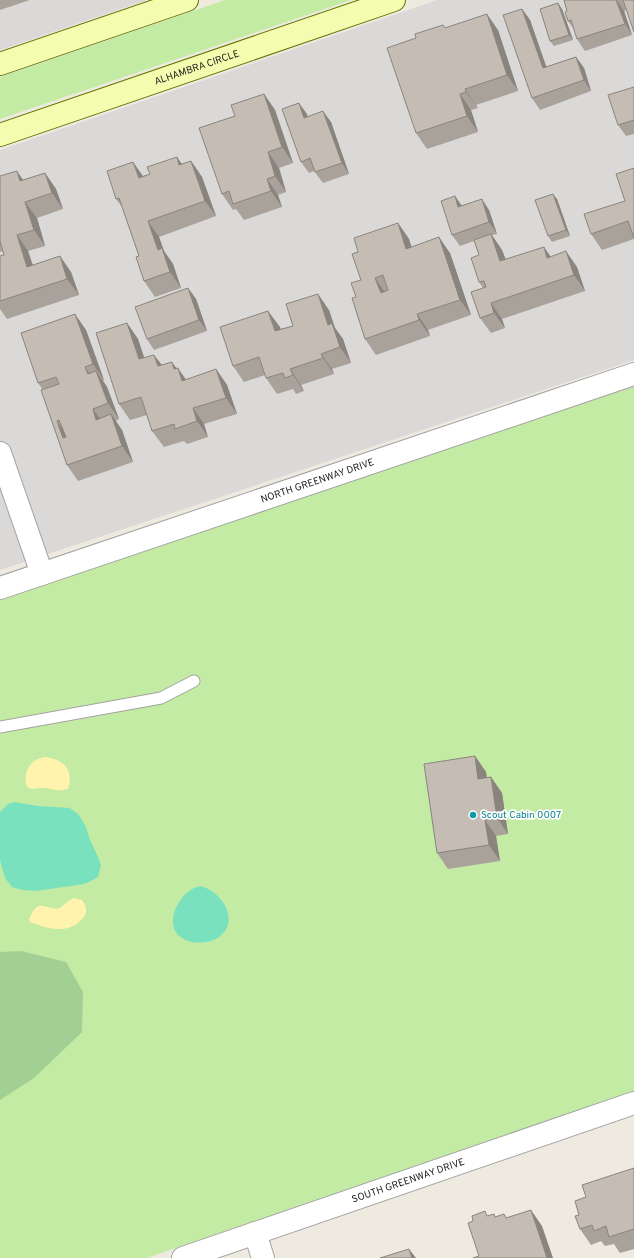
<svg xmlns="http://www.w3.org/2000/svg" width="634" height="1258" font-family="Overpass,sans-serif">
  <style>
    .residential { fill: #dad9d8 }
    .grass { fill: #c3eba3 }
    .forest { fill: #a2cf93 }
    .sand { fill: #fff3ad }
    .pitch { fill: #7ae1bf }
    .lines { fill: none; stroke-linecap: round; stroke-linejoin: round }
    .lane-casing { stroke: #a3a3a3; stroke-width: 13 }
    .street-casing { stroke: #a3a3a3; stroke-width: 24 }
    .secondary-casing { stroke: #627500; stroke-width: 24 }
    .lane { stroke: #fff; stroke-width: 11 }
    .street { stroke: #fff; stroke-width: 22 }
    .secondary { stroke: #f4fcb0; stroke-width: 22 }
    .wall { fill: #a9a29b }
    .shaded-wall { fill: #8a847e }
    .building { fill: #c5bcb4; stroke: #8a847e; fill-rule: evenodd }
    .culture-dot { fill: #0f9aa8; stroke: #fff; stroke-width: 1.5 }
    .labels { text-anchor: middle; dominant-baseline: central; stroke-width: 3.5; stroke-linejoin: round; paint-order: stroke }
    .street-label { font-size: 10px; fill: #1c1c1c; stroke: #fff }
    .culture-label { font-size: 10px; fill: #0d838f; stroke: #fff; text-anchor: start }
  </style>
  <rect width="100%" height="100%" fill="#eeeae0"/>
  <g class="residential">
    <polygon points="0,0 147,0 0,50"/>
    <polygon points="437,0 634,0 634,360 0,570 0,150"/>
  </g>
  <g class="grass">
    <polygon points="225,0 351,0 0,119 0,77"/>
    <polygon points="634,387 634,1091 147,1258 0,1258 0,599 207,528"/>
  </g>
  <polygon class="forest" points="21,951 66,962 83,992 82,1032 34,1078 0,1100 0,952"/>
  <g class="sand">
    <path d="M45 757C64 759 74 770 68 789 55 792 56 789 45 788 39 787 36 790 28 788 23 780 26 768 33 762 36 759 41 758 45 757Z"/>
    <path d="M74 898 82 900C86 906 88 911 84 917 73 932 54 931 39 925 35 923 33 924 30 922L29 919C38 899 41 907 58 909 64 906 67 900 74 898Z"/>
  </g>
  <g class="pitch">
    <polygon points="14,802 38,806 70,808 79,815 86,827 90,840 98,857 101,865 98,877 91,881 84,884 36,891 22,890 12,887 5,878 0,860 0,812 8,804"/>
    <path d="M201 886C222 892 241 921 219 937 207 946 179 945 174 928 169 912 184 888 201 886Z"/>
  </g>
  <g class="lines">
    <g class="lane-casing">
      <polyline id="lane" points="0,727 161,698 194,681"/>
    </g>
    <g class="street-casing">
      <g id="street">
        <polyline points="0,453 42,574"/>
        <path id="s1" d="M0 588 634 374"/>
        <polyline points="255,1233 263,1258"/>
        <path id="s2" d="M183 1258 634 1103"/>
      </g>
    </g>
    <g class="secondary-casing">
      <g id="secondary">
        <polyline points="0,64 187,0"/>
        <path id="s3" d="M0 135 394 0"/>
      </g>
    </g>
    <use href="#lane" class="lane"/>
    <use href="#street" class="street"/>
    <use href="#secondary" class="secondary"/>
  </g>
  <g class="wall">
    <polygon points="0,0 30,0 0,10"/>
    <polygon points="564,0 634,0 626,10 624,11 632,35 585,51 577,39 574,29 568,21 567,11"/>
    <polygon points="522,9 530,20 546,67 576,57 584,68 591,91 540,110 532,98"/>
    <polygon points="562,9 573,40 554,46 550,41"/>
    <polygon points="446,28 498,30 518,91 476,105 478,108 471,110 478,132 427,149 416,133"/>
    <polygon points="634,87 634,134 626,136 618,125"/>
    <polygon points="264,94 275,110 293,163 279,168 286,192 278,195 282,207 244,220 236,209 233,210 222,194 235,116"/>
    <polygon points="307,114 307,117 331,122 349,174 323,183 314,171 309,173 301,162"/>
    <polygon points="177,157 182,165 191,161 202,177 216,216 159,237 164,251 173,264 181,288 155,297 144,281 139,256 122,207 116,199 133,162 143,176 150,174"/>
    <polygon points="45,173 56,189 63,209 37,218 45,246 28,251 33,265 71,272 79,295 7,319 0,309 0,256 4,255 3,251 0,252 0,176 23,180"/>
    <polygon points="455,196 462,206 489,210 497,234 492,235 502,250 506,260 551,257 577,267 585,291 502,319 505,328 491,333 480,318 483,288 479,282 479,255 474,241 460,246 452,235"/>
    <polygon points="557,199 570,236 552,242 548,236"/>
    <polygon points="625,201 634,239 602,250 591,234"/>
    <polygon points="398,223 409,239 411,247 450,253 471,315 428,330 430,336 376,355 365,339 358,252"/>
    <polygon points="188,288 196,299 207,331 154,350 147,339"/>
    <polygon points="329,310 335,328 343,339 351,363 332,369 334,374 301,385 304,391 296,394 293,389 277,394 266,378 265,375 244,382 233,366 280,327 280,329 293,326"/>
    <polygon points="127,323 138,339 144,358 162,365 176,369 186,380 216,369 227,385 237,414 204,424 208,437 187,444 184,441 164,447 152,431 147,415 130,420 119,404"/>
    <polygon points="86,330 104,380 103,380 107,387 119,419 116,421 122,430 133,462 78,481 67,465 43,390 38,383"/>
    <polygon points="475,756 486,772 487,778 491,777 502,793 508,834 496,836 500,861 448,869 437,853"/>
    <polygon points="634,1168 634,1249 620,1253 614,1244 605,1246 601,1241 591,1245 580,1229 579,1215 586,1197"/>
  </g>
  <g class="shaded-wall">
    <polygon points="617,0 624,11 632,35 625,24"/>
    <polygon points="558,3 562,9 573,40 569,35"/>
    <polygon points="522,9 530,20 551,80 543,68"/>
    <polygon points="487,14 498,30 518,91 507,75"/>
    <polygon points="576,57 584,68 591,91 584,80"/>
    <polygon points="465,89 476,105 478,108 466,92"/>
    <polygon points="264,94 275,110 293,163 282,147"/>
    <polygon points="460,94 471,110 478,132 467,116"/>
    <polygon points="299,103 307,114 311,129 304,118"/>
    <polygon points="323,111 331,122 349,174 342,163"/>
    <polygon points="268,152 279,168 286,192 275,176"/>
    <polygon points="177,157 188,173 179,165"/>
    <polygon points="191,161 202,177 216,216 205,201"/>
    <polygon points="133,162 144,178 139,178"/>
    <polygon points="17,171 28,187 20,181"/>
    <polygon points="45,173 56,189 63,209 52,193"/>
    <polygon points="267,179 278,195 282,207 271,191"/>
    <polygon points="553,194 557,199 570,236 566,230"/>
    <polygon points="455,196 463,208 458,207"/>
    <polygon points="482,199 489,210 497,234 489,222"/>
    <polygon points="25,202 37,218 45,246 34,230"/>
    <polygon points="148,221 159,237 164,251 173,264 181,288 170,272 158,250"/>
    <polygon points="398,223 409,239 417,264 406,249"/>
    <polygon points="491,234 502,250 512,277 500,261"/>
    <polygon points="17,235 28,251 38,283 27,267"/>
    <polygon points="439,237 450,253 471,315 460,300"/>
    <polygon points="544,247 555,263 547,258"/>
    <polygon points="566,251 577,267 585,291 574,275"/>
    <polygon points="60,256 71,272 79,295 67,279"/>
    <polygon points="375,278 386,294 381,293"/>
    <polygon points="188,288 196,299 207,331 199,320"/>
    <polygon points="318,294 329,310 335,328 343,339 351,363 340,347 328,325"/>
    <polygon points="491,303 502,319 505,328 494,313"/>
    <polygon points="268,311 280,327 286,347 275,331"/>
    <polygon points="75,314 86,330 104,380 93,364"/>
    <polygon points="417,314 428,330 430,336 419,320"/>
    <polygon points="127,323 138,339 150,375 139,359"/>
    <polygon points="321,354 332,369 334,374 323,358"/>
    <polygon points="154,355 166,370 158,366"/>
    <polygon points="172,362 180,373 178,368 189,384 193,397 174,369"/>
    <polygon points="85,367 96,383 88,374"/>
    <polygon points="216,369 227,385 237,414 226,398"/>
    <polygon points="290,369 301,385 304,391 293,375"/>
    <polygon points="96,371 107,387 119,419 108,403"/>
    <polygon points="193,408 204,424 208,437 197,421"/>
    <polygon points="93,409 104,424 96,420"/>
    <polygon points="111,414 122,430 133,462 122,446"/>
    <polygon points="57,421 68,437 63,438"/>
    <polygon points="475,756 486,772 489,795 478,779"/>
    <polygon points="491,777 502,793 508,834 497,818"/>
    <polygon points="485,820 496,836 500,861 489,845"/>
    <polygon points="531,1210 542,1226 553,1258 547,1258"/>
    <polygon points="409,1249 416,1258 412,1258"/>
  </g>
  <g class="building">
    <polygon points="564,0 616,0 625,24 577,39 571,20 568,21 565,12 567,11"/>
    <polygon points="623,0 634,0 634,32"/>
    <polygon points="558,3 569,35 550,41 540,9"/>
    <polygon points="522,9 543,68 576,57 584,80 532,98 503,15"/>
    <polygon points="487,14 507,75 465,89 466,92 460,94 467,116 416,133 387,48 416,38 415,34 443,25 445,28"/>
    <polygon points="634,87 634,120 618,125 608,95"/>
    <polygon points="264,94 282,147 268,152 275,176 267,179 271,191 233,204 229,191 222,194 199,128 235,116 231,105"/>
    <polygon points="299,103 304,118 323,111 342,163 315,172 310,158 301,162 282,109"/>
    <polygon points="177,157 179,165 191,161 205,201 148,221 158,250 162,248 170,272 144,281 136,257 139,256 119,198 116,199 107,171 133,162 139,178 150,174 147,167"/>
    <polygon points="634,168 634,238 628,221 591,234 584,214 625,201 616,174"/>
    <polygon points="17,171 20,181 45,173 52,193 25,202 34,230 17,235 27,267 60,256 67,279 0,301 0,256 4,255 0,241 0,176"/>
    <polygon points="553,194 566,230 548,236 535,200"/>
    <polygon points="455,196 458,207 482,199 489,222 452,235 441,201"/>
    <path d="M398 223 406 249 439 237 460 300 417 314 419 320 365 339 352 298 356 297 351 283 361 280 352 254 358 252 354 238ZM383 275 388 290 381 293 375 278Z"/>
    <polygon points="491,234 500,261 544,247 547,258 566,251 574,275 491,303 494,313 480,318 471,292 486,287 484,281 479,282 471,258 479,255 474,240"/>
    <polygon points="188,288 199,320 147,339 135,307"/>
    <polygon points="318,294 328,325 332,323 340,347 321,354 323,358 290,369 293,375 285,378 283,373 266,378 259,357 233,366 220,327 268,311 275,331 293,326 286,304"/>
    <path d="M75 314 93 364 85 367 88 374 96 371 108 403 93 409 96 420 111 414 122 446 67 465 41 390 59 384 56 377 38 383 21 333ZM59 420 66 437 63 438 57 421Z"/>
    <polygon points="127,323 139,359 154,355 158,366 172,362 174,369 178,368 182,381 216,369 226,398 193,408 197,421 175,429 174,424 152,431 141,397 119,404 96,333"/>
    <polygon points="475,756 478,779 491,777 497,818 485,820 489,845 437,853 424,764"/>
    <polygon points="634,1168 634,1229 609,1237 606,1226 594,1231 592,1225 580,1229 575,1216 579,1215 575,1201 586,1197 582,1185"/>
    <polygon points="531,1210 547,1258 473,1258 479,1256 468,1223 473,1221 472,1216 485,1211 487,1216 494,1214 495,1217 504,1214 506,1218"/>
    <polygon points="409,1249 412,1258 380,1258"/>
  </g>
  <circle class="culture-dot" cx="473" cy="815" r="4"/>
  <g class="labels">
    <g class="street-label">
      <text stroke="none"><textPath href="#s3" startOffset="208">ALHAMBRA CIRCLE</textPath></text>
      <text stroke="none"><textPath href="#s1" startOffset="335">NORTH GREENWAY DRIVE</textPath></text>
      <text stroke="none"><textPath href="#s2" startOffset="238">SOUTH GREENWAY DRIVE</textPath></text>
    </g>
    <g class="culture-label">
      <text x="481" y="815">Scout Cabin 0007</text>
    </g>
  </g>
</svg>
